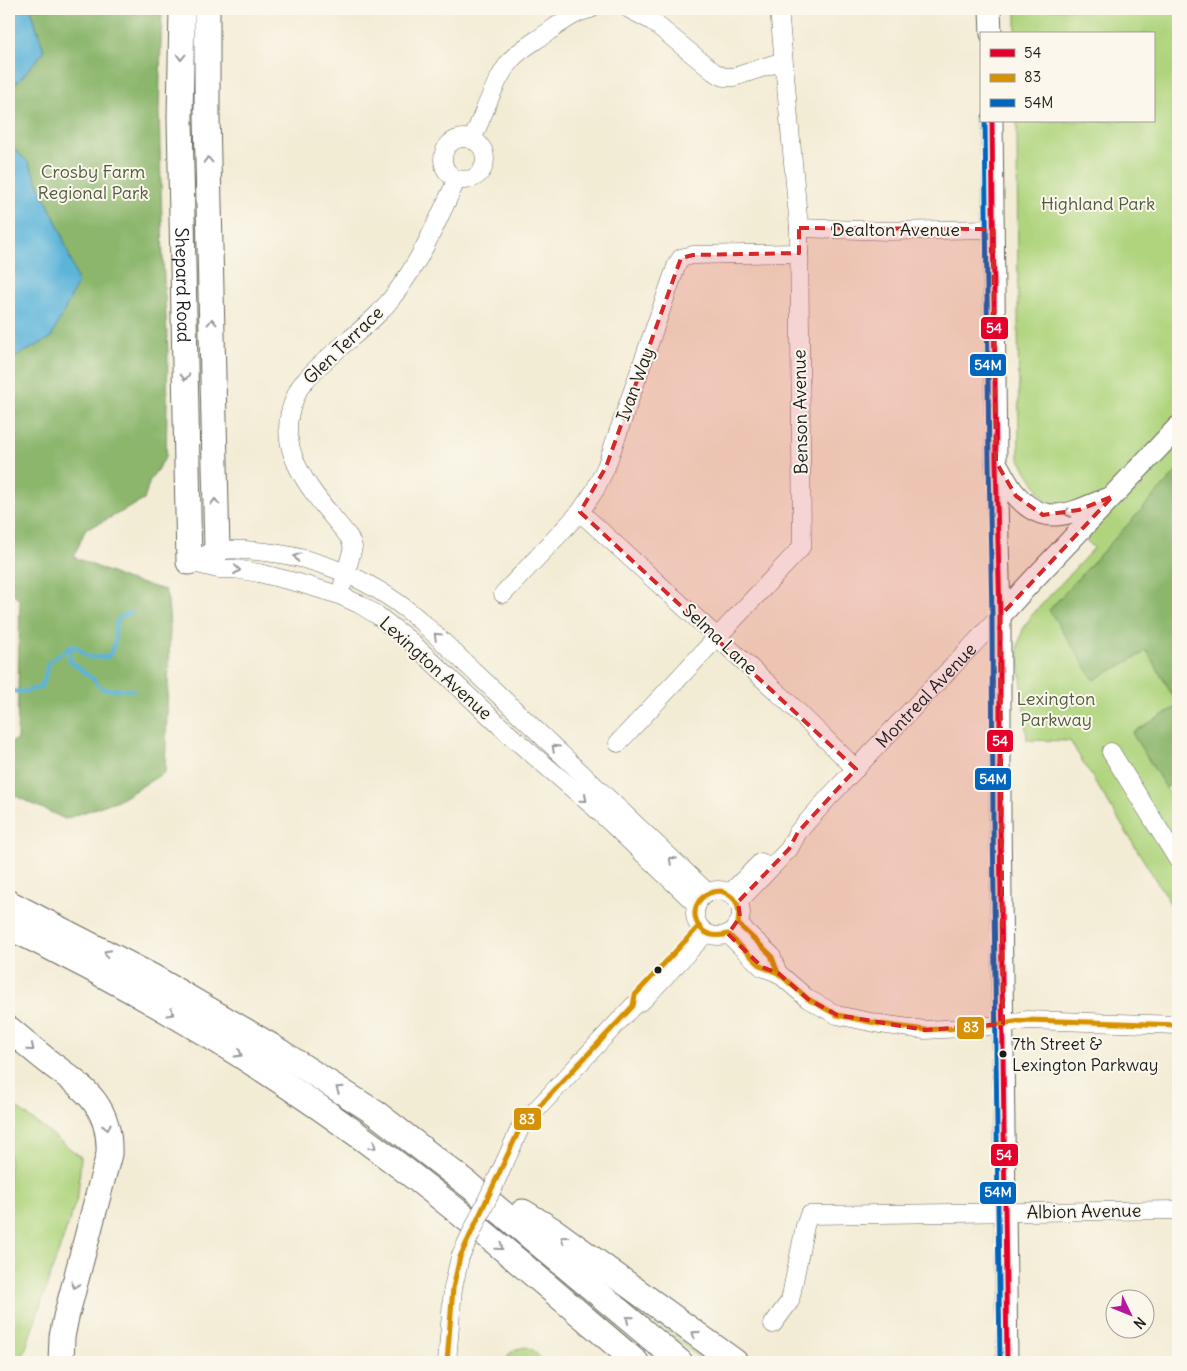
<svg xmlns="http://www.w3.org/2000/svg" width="1187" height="1371" font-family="Delius,sans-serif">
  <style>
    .green { fill: #afd47d; stroke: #66784c }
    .forest { fill: #8bb66c; stroke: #546944 }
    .water { fill: #5cb4d9; stroke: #3c687a }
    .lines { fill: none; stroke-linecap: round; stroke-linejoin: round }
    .stream { stroke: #5cb4d9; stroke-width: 4 }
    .minor-casing { stroke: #67655d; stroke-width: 19 }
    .major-casing { stroke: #67655d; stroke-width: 23 }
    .highway-casing { stroke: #67655d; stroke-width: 27 }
    .minor { stroke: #fff; stroke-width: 18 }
    .major { stroke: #fff; stroke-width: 21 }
    .highway { stroke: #fff; stroke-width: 25 }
    .minor-bridge-casing { stroke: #67655d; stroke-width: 19; stroke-linecap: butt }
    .minor-bridge { stroke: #fff; stroke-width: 18 }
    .bus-1-casing { stroke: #fbf7ec; stroke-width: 9 }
    .bus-2-casing { stroke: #fbf7ec; stroke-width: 9 }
    .bus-3-casing { stroke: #fbf7ec; stroke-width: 9 }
    .bus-1 { stroke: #e4002b; stroke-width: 5 }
    .bus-2 { stroke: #d69104; stroke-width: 5 }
    .bus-3 { stroke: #0065bd; stroke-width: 5 }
    .oneway { stroke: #999 }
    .marked { fill: #d62828; fill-opacity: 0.2; stroke: #d62828; stroke-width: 4; stroke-dasharray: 10 6; stroke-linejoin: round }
    .bus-dot { fill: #1c1c1c; stroke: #fbf7ec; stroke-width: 2 }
    .labels { text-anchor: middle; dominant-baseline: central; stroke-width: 4; stroke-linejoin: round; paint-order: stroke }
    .bus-label { font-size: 17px; fill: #1c1c1c; stroke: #fbf7ec; text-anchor: start }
    .park-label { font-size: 18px; fill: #4f5c3e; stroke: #fbf7ec }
    .street-label { font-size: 18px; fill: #1c1c1c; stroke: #fbf7ec }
    .line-badge { stroke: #fbf7ec; stroke-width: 2 }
    .badge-label { font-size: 14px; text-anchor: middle; font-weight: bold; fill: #fff }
  </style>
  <rect width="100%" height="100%" fill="#fbf7ec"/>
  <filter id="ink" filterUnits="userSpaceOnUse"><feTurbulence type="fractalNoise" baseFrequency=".02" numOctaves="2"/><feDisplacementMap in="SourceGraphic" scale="10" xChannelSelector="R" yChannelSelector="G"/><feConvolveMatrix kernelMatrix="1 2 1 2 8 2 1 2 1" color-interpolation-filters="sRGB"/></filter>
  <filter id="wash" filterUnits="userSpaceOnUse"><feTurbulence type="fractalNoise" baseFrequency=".0096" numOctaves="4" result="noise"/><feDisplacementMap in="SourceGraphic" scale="20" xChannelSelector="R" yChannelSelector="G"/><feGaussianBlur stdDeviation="1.12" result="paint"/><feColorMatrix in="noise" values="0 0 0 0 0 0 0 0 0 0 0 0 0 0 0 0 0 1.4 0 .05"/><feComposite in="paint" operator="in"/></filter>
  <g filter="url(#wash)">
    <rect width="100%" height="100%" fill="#f3ecd5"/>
    <g class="green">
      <polygon points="1016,9 1178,9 1178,781 1166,788 1178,807 1178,916 1070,741 1027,740 1018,646 1023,629 1032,615 1094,548 1042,496 1019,458 1017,121 1153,121 1153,34 1016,34"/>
      <polygon points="9,1102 81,1157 78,1195 21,1362 9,1362"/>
      <polygon points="617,1288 727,1362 703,1362"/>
      <polygon points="526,1347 533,1350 544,1362 506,1362 509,1354 516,1349"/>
    </g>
    <g class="forest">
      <polygon points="31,9 162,9 159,111 163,260 168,352 166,457 150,480 144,500 98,524 86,528 74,557 125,579 165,590 168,601 170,628 165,772 121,799 65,819 9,793 9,744 17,739 20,601 9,590 9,360 51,338 61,232 28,162 9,144 9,92 44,51"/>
      <polygon points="1178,470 1178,705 1147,651 1094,680 1049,610"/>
      <polygon points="1178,706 1178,781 1166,788 1132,733"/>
    </g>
    <g class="water">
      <polygon points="9,9 31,9 44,51 9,92"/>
      <polygon points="9,144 28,162 61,232 78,282 51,338 9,360"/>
    </g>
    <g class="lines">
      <g class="stream">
        <polyline points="71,646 69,660 94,680 102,689 133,690"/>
        <path d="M9 690C20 694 30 690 41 687L45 677 48 663 71 646 77 647 88 657H108C120 642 111 627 119 618 121 616 127 614 130 612"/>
      </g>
    </g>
  </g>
  <g filter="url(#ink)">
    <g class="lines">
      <g class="minor-casing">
        <g id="minor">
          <polyline points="629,9 652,21 714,72 724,77 734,77 783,61"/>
          <circle cx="464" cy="159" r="21"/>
          <path d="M472 140C483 116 495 79 511 60 520 49 536 41 548 32 561 23 575 12 591 9"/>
          <polyline points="799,228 889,231 993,229"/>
          <polyline points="580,512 786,700 856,769"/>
          <path d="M189 562C198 558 208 553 218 551 230 548 244 550 256 551 319 556 378 582 425 625L708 893"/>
          <polyline points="189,562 218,569 235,569 259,573 299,583 339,595 359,604 377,615 409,640 512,737 595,808 697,905"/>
          <path d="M343 584 353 547 349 537C318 498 270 452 295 398 297 393 299 386 304 382 326 356 355 337 379 313 415 275 435 226 457 179"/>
          <polyline points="503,594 580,512 595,490 606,467 677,264 681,258 693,255 799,253"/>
          <polyline points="618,743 799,550 802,545 799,228 779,9"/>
          <polyline points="1111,752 1178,860"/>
          <circle cx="718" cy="913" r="23"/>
          <polyline points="729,894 761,862"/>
          <path id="s1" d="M738 902 789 849 798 832 830 796 1000 616"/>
          <polyline points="738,924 771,955 778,973"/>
          <polyline points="728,934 762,967 778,973 808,999 837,1015 880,1024 925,1030 981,1027 1028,1020 1178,1025"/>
          <polyline points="504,1164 521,1126 633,1006 643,1000 706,933"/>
          <polyline points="773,1324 790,1301 805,1226 809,1215 1178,1210"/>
          <polyline points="447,1362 453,1288 460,1257"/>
        </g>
      </g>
      <g class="major-casing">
        <g id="major">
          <polyline points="990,9 991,34"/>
          <polyline points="992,121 996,462 1000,616 1000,820 1007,1362"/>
          <path d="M996 463C1003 474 1008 487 1017 496 1045 528 1072 513 1106 499"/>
          <polyline points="1000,616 1031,582 1178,427"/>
        </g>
      </g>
      <g class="highway-casing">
        <g id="highway">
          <path id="s2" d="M182 9 180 118 189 562"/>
          <polyline points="207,9 207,117 217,551"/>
          <polyline points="9,903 151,976 271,1046 377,1114 469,1185 680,1362"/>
          <path d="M9 927C144 992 273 1070 393 1161 477 1224 556 1294 636 1362"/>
          <path d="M9 1029C22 1040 36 1052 50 1063 85 1089 111 1106 109 1154L66 1317 62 1337 61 1362"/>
          <polyline points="523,1212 554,1231 735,1362"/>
        </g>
      </g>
      <use href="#minor" class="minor"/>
      <use href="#major" class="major"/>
      <use href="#highway" class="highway"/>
      <g class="minor-bridge-casing">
        <polyline id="minor-bridge" points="460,1257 504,1164"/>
      </g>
      <use href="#minor-bridge" class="minor-bridge"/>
      <g class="bus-1-casing">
        <polyline id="bus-1" points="992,121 996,462 1000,616 1000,820 1007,1362"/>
      </g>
      <g class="bus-2-casing">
        <g id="bus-2">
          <path d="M721 891C739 898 740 907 738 924L771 955 778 973 762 967 728 934C689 945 682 892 721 891Z"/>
          <polyline points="778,973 808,999 837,1015 880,1024 925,1030 981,1027 1028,1020 1178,1025"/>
          <polyline points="447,1362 453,1288 460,1257 521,1126 633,1006 635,995 699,926"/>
        </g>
      </g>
      <g class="bus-3-casing">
        <polyline id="bus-3" points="985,121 989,462 992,616 993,820 1000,1362"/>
      </g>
      <use href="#bus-1" class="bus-1"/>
      <use href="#bus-2" class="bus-2"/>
      <use href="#bus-3" class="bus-3"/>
    </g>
    <defs><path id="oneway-chevron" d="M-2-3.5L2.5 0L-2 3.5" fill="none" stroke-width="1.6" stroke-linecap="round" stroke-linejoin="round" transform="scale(1.25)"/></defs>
    <g class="oneway">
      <use href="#oneway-chevron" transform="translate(181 57) rotate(91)"/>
      <use href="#oneway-chevron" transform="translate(208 160) rotate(-91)"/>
      <use href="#oneway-chevron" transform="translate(212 322) rotate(-91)"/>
      <use href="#oneway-chevron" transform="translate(185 377) rotate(89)"/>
      <use href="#oneway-chevron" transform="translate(215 502) rotate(-91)"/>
      <use href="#oneway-chevron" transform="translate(1067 513) rotate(168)"/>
      <use href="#oneway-chevron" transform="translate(297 557) rotate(-165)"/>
      <use href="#oneway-chevron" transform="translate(237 570) rotate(6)"/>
      <use href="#oneway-chevron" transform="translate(437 636) rotate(-136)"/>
      <use href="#oneway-chevron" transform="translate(555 748) rotate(-136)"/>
      <use href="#oneway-chevron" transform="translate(584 799) rotate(41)"/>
      <use href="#oneway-chevron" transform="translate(672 860) rotate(-136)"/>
      <use href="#oneway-chevron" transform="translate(107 953) rotate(-152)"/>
      <use href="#oneway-chevron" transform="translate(171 1013) rotate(30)"/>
      <use href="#oneway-chevron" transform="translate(31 1048) rotate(40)"/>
      <use href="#oneway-chevron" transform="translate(239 1054) rotate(31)"/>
      <use href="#oneway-chevron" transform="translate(339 1089) rotate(-146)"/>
      <use href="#oneway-chevron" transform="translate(107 1127) rotate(76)"/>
      <use href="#oneway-chevron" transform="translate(373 1146) rotate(36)"/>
      <use href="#oneway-chevron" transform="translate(564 1239) rotate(-144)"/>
      <use href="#oneway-chevron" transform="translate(500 1247) rotate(40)"/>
      <use href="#oneway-chevron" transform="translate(75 1285) rotate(105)"/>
      <use href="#oneway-chevron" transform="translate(629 1319) rotate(-140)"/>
      <use href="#oneway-chevron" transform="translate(695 1334) rotate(-144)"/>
    </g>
  </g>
  <path class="marked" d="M799 228 993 229 996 462 1016 496 1043 515 1079 510 1113 496 1000 616 1003 1024 925 1030 837 1015 808 999 778 973 762 967 728 934 740 917 738 902 789 849 798 832 856 769 580 512 606 467 681 258 693 255 799 253Z"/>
  <g class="bus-dot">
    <circle cx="658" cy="970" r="4.5"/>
    <circle cx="1003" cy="1054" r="4.5"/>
  </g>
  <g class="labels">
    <g class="bus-label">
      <text x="1012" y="1044">7th Street &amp;<tspan x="1012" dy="21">Lexington Parkway</tspan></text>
    </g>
    <g class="park-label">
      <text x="93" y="171">Crosby Farm<tspan x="93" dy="21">Regional Park</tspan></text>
      <text x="1098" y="203">Highland Park</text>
      <text x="1056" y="698">Lexington<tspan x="1056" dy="21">Parkway</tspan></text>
    </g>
    <g class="street-label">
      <text x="896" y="229">Dealton Avenue</text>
      <text stroke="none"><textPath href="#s2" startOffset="276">Shepard Road</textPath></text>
      <text transform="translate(343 345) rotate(-44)">Glen Terrace</text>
      <text transform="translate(635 384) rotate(-70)">Ivan Way</text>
      <text transform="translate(800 412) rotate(-91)">Benson Avenue</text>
      <text transform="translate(720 639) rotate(43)">Selma Lane</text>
      <text transform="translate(436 668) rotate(42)">Lexington Avenue</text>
      <text stroke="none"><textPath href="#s1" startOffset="280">Montreal Avenue</textPath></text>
      <text transform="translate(1084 1211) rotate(-1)">Albion Avenue</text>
    </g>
  </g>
  <g class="line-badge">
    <rect x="980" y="316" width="29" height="24" rx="5" fill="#e4002b"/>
    <rect x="969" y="353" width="38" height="24" rx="5" fill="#0065bd"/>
    <rect x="986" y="729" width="28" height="24" rx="5" fill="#e4002b"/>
    <rect x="974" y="767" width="38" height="24" rx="5" fill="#0065bd"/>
    <rect x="956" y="1016" width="29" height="24" rx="5" fill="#d69104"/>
    <rect x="513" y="1107" width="29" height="24" rx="5" fill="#d69104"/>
    <rect x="990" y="1143" width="29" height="24" rx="5" fill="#e4002b"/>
    <rect x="979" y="1181" width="38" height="24" rx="5" fill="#0065bd"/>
  </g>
  <g class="badge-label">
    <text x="994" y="333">54</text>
    <text x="988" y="370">54M</text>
    <text x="1000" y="746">54</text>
    <text x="993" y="784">54M</text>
    <text x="971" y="1032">83</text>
    <text x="527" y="1124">83</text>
    <text x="1004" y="1160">54</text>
    <text x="998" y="1197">54M</text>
  </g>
  <rect width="1187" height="1371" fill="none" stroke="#fbf7ec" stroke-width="30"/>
  <rect x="980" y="32" width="175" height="90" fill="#fbf7ec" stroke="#a29f99"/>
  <rect x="990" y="49" width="25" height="8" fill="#e4002b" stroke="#a29f99"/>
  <text x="1024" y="58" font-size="15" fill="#1c1c1c">54</text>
  <rect x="990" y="74" width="25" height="8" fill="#d69104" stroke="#a29f99"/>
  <text x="1024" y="82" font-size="15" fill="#1c1c1c">83</text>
  <rect x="990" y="99" width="25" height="8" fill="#0065bd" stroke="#a29f99"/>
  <text x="1024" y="108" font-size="15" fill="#1c1c1c">54M</text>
  <g transform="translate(1130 1314) rotate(133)"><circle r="24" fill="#fbf7ec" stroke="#a29f99"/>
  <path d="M0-4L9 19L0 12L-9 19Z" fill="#b5179e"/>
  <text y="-8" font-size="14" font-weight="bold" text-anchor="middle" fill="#1c1c1c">N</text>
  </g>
</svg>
